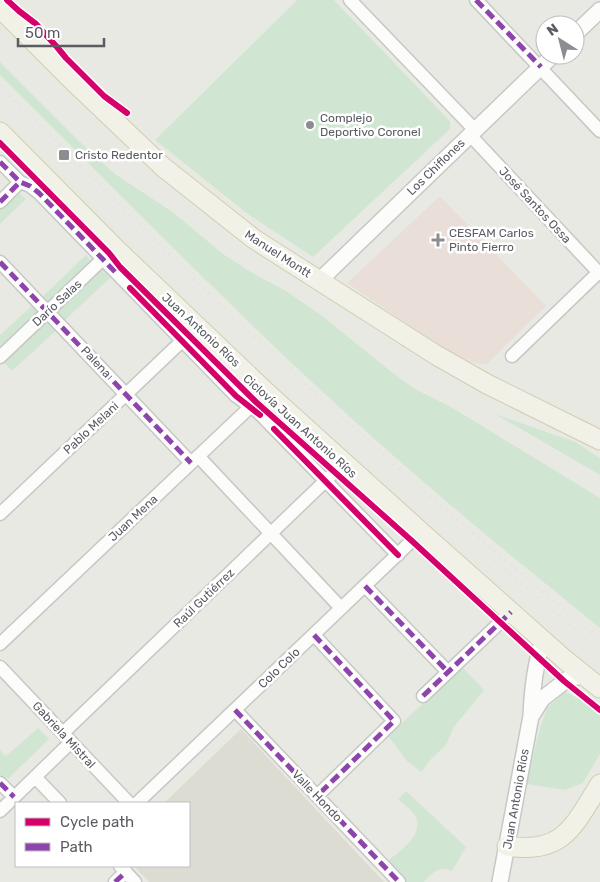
<svg xmlns="http://www.w3.org/2000/svg" width="600" height="882" font-family="Rubik,sans-serif">
<rect width="100%" height="100%" fill="#e9e9e4"/>
<path fill="#dddcd3" d="M 241,729 L 384,882 L 149,882 L 134,866 L 189,866 L 189,803 L 164,803 Z"/>
<path fill="#e9ded8" d="M 440,196 L 546,306 L 486,365 L 472,362 L 441,347 L 347,283 Z"/>
<path fill="#d1e6d2" d="M 297,0 L 334,0 L 450,121 L 450,129 L 313,257 L 249,215 L 155,140 Z
M 0,62 L 83,145 L 115,174 L 174,213 L 223,254 L 251,272 L 286,291 L 321,315 L 389,370 L 415,389 L 451,407 L 600,498 L 600,628 C 502,549 405,469 313,383 C 206,283 104,178 0,75 Z
M 18,192 L 26,199 L 0,224 L 0,210 Z
M 86,255 L 92,262 L 46,307 L 39,300 Z
M 103,268 L 111,277 L 63,322 L 54,313 Z
M 36,302 L 44,311 L 0,352 L 0,335 Z
M 51,316 L 60,327 L 12,371 L 3,361 Z
M 495,414 L 575,442 L 600,458 L 600,475 Z
M 462,667 L 484,690 L 454,727 L 446,745 L 432,758 L 421,772 L 407,761 L 388,736 Z
M 565,692 L 580,699 L 600,716 L 600,754 L 583,783 L 565,790 L 526,784 L 540,728 L 547,708 Z
M 38,728 L 49,739 L 9,778 L 0,777 L 0,750 L 6,756 Z
M 406,791 L 466,847 L 452,871 C 437,866 434,872 424,882 L 403,882 L 385,863 C 397,853 426,835 415,816 C 412,810 403,804 398,799 Z"/>
<g fill="none" stroke-linecap="round" stroke-linejoin="round">
<defs>
<path id="minor" d="M 350,0 L 475,130
M 476,0 L 600,131
M 470,135 L 600,274
M 0,162 L 20,182 L 30,186 L 39,193 L 236,396 L 258,412 L 398,555
M 0,202 L 20,182
M 0,262 L 191,463
M 512,356 L 600,271
M 0,357 L 107,255
M 198,456 L 341,608
M 0,514 L 182,341
M 365,586 L 448,672
M 314,635 L 394,721 L 317,796
M 0,644 L 266,392
M 0,667 L 129,803
M 423,696 L 511,612
M 235,710 L 399,882
M 63,733 L 344,463
M 35,777 L 60,803
M 0,783 L 14,797
M 137,803 L 421,532
M 0,811 L 71,742
M 120,866 L 135,882
M 115,882 L 126,872"/>
<path id="tertiary" d="M 575,34 L 600,10
M 320,280 L 553,55
M 532,715 L 542,699 L 569,678 L 585,676
M 500,882 L 531,716 C 532,690 535,665 543,640"/>
<path id="primary" d="M 0,8 L 76,84 L 163,167 L 254,239 L 436,355 L 487,384 L 600,440
M 0,132 L 115,248 L 266,392 L 421,532 L 564,659 L 600,688
M 507,846 C 564,855 574,825 600,784"/>
</defs>
<use href="#minor" stroke="#c7c7c6" stroke-width="15"/>
<use href="#tertiary" stroke="#c7c7c6" stroke-width="18"/>
<use href="#primary" stroke="#d1cdb2" stroke-width="21"/>
<use href="#minor" stroke="#fcfcfb" stroke-width="12"/>
<use href="#tertiary" stroke="#fcfcfb" stroke-width="15"/>
<use href="#primary" stroke="#f1f1e7" stroke-width="19"/>
<path stroke="#e1e2e1" stroke-width="3" stroke-dasharray="1 6" stroke-linecap="butt" d="M 0,86 L 234,319 L 426,493 L 600,639
M 484,552 L 600,649"/>
<path stroke="#8e44ad" stroke-width="5" stroke-dasharray="10 5" stroke-linecap="butt" d="M 476,0 L 541,67
M 0,162 L 20,182 L 30,186 L 39,193 L 118,275
M 0,202 L 20,182
M 0,262 L 191,463
M 365,586 L 448,672
M 314,635 L 394,721 L 317,796
M 423,696 L 511,612
M 235,710 L 399,882
M 0,783 L 14,797
M 115,882 L 126,872"/>
<defs>
<path id="cycleway" d="M 7,0 L 19,11 L 36,24 L 57,47 L 66,58 L 104,96 L 127,113
M 0,143 L 109,253 L 120,267 L 256,402 L 412,541 L 564,681 L 600,710
M 130,288 L 236,396 L 260,415
M 274,429 L 398,555"/>
</defs>
<use href="#cycleway" stroke="#fff" stroke-width="9"/>
<use href="#cycleway" stroke="#d6006c" stroke-width="6"/>
</g>
<g fill="#8c8d90" stroke="#fff" stroke-width="2">
<circle cx="310" cy="125" r="5"/>
<rect x="58" y="149" width="12" height="12" rx="2.5"/>
<path d="M435.5 232.5h5v5h5v5h-5v5h-5v-5h-5v-5h5z"/>
</g>
<g text-anchor="middle" stroke-width="5" stroke-linejoin="round" paint-order="stroke">
<g font-size="12" fill="#5a5c62" stroke="#fff" text-anchor="start">
<text x="320" y="122">Complejo<tspan x="320" dy="14">Deportivo Coronel</tspan></text>
<text x="75" y="159">Cristo Redentor</text>
<text x="449" y="237">CESFAM Carlos<tspan x="449" dy="14">Pinto Fierro</tspan></text>
</g>
<g font-size="12" fill="#5a5c62" stroke="#fff">
<text transform="translate(436 167) rotate(-44)" y="4">Los Chiflones</text>
<text transform="translate(535 205) rotate(47)" y="4">José Santos Ossa</text>
<text transform="translate(278 254) rotate(33)" y="4">Manuel Montt</text>
<text transform="translate(57 303) rotate(-43)" y="4">Darío Salas</text>
<text transform="translate(201 330) rotate(43)" y="4">Juan Antonio Ríos</text>
<text transform="translate(96 362) rotate(47)" y="4">Palena</text>
<text transform="translate(300 426) rotate(42)" y="4">Ciclovía Juan Antonio Ríos</text>
<text transform="translate(91 428) rotate(-43)" y="4">Pablo Melani</text>
<text transform="translate(133 518) rotate(-43)" y="4">Juan Mena</text>
<text transform="translate(204 598) rotate(-44)" y="4">Raúl Gutiérrez</text>
<text transform="translate(279 668) rotate(-44)" y="4">Colo Colo</text>
<text transform="translate(64 735) rotate(47)" y="4">Gabriela Mistral</text>
<text transform="translate(317 796) rotate(46)" y="4">Valle Hondo</text>
<text transform="translate(516 799) rotate(-80)" y="4">Juan Antonio Ríos</text>
</g>
</g>
<rect x="15" y="802" width="175" height="65" fill="#ffffff" stroke="#bdbec0"/>
<rect x="25" y="818" width="25" height="8" fill="#d6006c" stroke="#bdbec0"/>
<text x="60" y="827" font-size="15" fill="#5a5c62">Cycle path</text>
<rect x="25" y="843" width="25" height="8" fill="#8e44ad" stroke="#bdbec0"/>
<text x="60" y="852" font-size="15" fill="#5a5c62">Path</text>
<g transform="translate(560 40) rotate(324)"><circle r="24" fill="#ffffff" stroke="#bdbec0"/>
<path d="M0-4L9 19L0 12L-9 19Z" fill="#8c8d90"/>
<text y="-8" font-size="14" font-weight="bold" text-anchor="middle" fill="#5a5c62">N</text>
</g>
<path d="M18 38v8h86v-8" fill="none" stroke="#5a5c62" stroke-width="2.5"/>
<text x="25" y="38" font-size="15" fill="#5a5c62" stroke="#ffffff" stroke-width="4" paint-order="stroke">50 m</text>
</svg>
